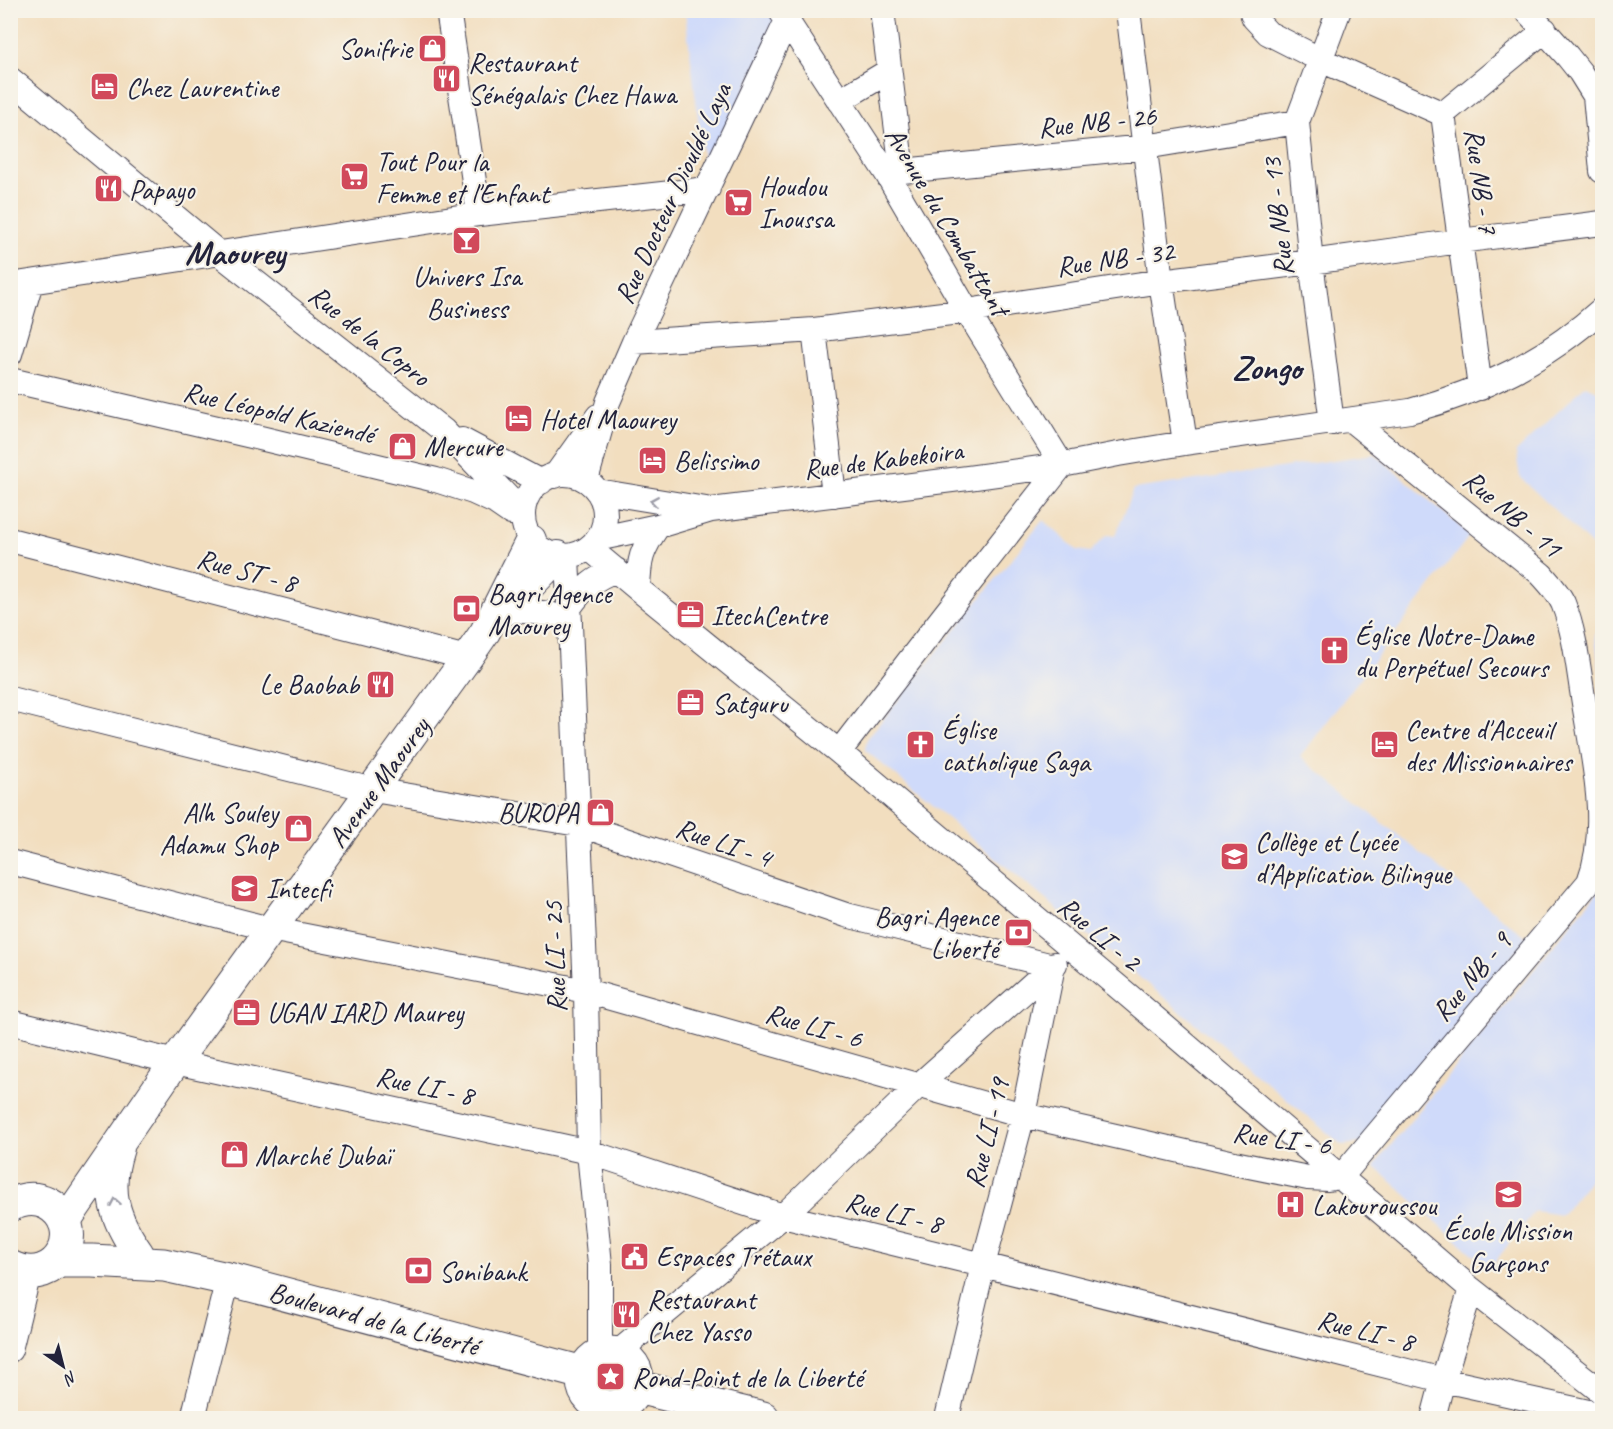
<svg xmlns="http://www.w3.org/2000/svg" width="1613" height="1429" font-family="Caveat,sans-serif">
<rect width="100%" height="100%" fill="#f7f3e8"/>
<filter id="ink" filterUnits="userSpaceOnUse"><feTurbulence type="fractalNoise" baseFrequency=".0167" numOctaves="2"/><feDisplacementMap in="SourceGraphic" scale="12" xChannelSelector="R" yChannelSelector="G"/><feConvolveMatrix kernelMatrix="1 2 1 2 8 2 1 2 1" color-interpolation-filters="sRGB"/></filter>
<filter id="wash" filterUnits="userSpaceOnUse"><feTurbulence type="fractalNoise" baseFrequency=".008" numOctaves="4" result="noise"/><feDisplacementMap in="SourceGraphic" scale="24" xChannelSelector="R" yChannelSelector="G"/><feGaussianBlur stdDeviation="1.35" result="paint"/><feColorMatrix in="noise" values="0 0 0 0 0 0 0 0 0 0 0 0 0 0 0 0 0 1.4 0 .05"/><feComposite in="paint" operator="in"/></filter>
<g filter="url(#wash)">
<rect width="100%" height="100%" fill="#f2debf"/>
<path fill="#cfdafa" d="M 685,11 L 770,11 L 777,22 L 713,161 L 703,160 Z
M 1586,385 L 1602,394 L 1602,555 L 1520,477 L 1516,452 Z
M 1375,454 L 1470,535 L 1300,757 L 1527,938 L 1362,1143 L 1342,1145 L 865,750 L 867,739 L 1043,520 L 1077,550 L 1090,552 L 1107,535 L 1115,536 L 1134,489 Z
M 1602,623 L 1602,689 L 1595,636 Z
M 1602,886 L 1602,1166 L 1561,1215 L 1535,1211 L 1489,1269 L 1374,1166 Z"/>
</g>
<g filter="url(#ink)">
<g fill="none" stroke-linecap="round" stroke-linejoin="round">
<defs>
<path id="minor" d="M 448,10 L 479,214
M 780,10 L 887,174 L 967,311 L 1062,465
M 882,10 L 902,171 L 887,174
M 1128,10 L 1161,281 L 1185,443
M 1251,10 L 1254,18 L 1268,33 L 1321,60 L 1443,114
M 1526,10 L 1568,57 L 1580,72 L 1595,96 L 1602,171
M 10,79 L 220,254 L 444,431 L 523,513
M 839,101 L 889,71
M 902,171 L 1145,147 L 1297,122
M 10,285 L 479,214 L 708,189
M 814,330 L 834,495
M 634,342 L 814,330 L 967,311 L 1161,281 L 1311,262 L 1460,241 L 1602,223
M 10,354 L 31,282
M 10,380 L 256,437 L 436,480 L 473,492 L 495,502 L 511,513
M 1480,388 L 1443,114 L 1545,30
M 1332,423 L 1311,262 L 1297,122 L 1339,10
M 462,440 L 541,482
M523 515a41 41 0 1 1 82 0a41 41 0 1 1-82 0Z
M 555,476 L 598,416
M 586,480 L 608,402 L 634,342 L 792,10
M 597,491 L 706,509
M 597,539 L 658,526 L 711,510 L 968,478 L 1062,465 L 1118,454 L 1185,443 L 1410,411 C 1483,391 1546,360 1602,309
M 10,540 L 467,658
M 589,548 L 638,589 L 839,752 L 1129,996 L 1471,1289 L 1602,1392
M 567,556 L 586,991 L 589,1152 L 600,1265 L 600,1354
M 638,589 C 639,559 641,551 658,526
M 569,608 C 584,587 593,579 616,570
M 507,609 L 550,614 L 570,621
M 10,699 L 373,790 L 578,824 L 846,915 L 1053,966 L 1023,1115 L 983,1265 L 947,1418
M 839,752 L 939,622 L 1062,465
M 10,862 L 270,929 L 586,991 L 1023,1115 L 1234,1163 L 1308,1178 L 1328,1179 L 1341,1177 L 1589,882 C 1611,825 1592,755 1583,697 C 1578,666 1575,633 1563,603 C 1558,592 1549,583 1541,574 L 1351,420
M 10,1022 L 175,1062 L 589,1152 L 783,1216 L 983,1265 L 1443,1380 L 1602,1415
M 10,1350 L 29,1273
M 617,1353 L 783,1216 L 918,1086 L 1055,964
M 603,1407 L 604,1418
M 193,1418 L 228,1279
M 1433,1418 L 1443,1380 L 1471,1289"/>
<path id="major" d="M 506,610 L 558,556
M 119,1148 C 105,1191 114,1219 139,1254
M 65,1222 L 175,1062 L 467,658 L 485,632 L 531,540"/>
<path id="highway" d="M 10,1205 C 22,1199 35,1197 47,1203 C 90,1226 59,1291 10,1267
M 57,1261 L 92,1261 L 164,1265 L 228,1279 L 583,1373
M583 1380a27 27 0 1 1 54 0a27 27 0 1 1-54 0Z
M 637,1387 L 763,1418"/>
</defs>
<use href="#minor" stroke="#413e4f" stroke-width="26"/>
<use href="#major" stroke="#413e4f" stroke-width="32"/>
<use href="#highway" stroke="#413e4f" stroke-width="35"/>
<use href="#minor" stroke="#fff" stroke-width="24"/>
<use href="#major" stroke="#fff" stroke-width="30"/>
<use href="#highway" stroke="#fff" stroke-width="33"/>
</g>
<defs><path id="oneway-chevron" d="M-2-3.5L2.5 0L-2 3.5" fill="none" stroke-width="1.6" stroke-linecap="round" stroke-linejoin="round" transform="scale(1.5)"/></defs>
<g stroke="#9c9ca7">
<use href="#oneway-chevron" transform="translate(654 501) rotate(-171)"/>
<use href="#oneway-chevron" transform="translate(115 1202) rotate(-100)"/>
</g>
</g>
<defs>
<symbol id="shop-square" viewBox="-11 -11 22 22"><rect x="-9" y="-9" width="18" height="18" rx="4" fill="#d1495b" stroke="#f7f3e8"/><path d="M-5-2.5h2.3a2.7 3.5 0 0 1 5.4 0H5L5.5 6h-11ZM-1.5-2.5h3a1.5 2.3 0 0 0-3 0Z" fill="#fff"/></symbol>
<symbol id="restaurant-square" viewBox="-11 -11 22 22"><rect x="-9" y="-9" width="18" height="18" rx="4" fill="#d1495b" stroke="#f7f3e8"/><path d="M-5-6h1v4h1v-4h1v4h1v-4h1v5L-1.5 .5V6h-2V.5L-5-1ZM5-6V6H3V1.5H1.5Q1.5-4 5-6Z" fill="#fff"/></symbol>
<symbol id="hotel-square" viewBox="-11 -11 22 22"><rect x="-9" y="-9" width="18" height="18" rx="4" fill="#d1495b" stroke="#f7f3e8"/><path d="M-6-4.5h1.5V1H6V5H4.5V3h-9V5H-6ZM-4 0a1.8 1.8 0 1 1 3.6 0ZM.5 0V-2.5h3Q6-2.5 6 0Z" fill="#fff"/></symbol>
<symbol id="supermarket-square" viewBox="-11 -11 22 22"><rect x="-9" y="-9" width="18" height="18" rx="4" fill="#d1495b" stroke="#f7f3e8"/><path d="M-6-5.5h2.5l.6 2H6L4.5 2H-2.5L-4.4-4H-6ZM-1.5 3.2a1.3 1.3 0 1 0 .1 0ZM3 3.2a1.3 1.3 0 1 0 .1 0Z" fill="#fff"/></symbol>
<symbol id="bar-square" viewBox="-11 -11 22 22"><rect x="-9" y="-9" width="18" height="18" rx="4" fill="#d1495b" stroke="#f7f3e8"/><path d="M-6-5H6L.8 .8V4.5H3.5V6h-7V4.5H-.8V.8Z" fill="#fff"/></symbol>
<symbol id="bank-square" viewBox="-11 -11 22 22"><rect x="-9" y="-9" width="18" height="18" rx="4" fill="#d1495b" stroke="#f7f3e8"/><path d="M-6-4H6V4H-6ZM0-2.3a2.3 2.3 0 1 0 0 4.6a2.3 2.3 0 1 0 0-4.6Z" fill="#fff"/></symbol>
<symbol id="office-square" viewBox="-11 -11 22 22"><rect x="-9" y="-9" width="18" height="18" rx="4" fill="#d1495b" stroke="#f7f3e8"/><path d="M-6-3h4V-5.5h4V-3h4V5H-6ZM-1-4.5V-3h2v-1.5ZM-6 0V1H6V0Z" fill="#fff"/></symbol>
<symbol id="church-square" viewBox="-11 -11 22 22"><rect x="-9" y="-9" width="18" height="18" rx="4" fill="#d1495b" stroke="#f7f3e8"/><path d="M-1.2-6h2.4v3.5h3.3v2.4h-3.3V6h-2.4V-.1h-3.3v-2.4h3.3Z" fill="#fff"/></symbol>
<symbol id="school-square" viewBox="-11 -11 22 22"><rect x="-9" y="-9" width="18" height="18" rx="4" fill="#d1495b" stroke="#f7f3e8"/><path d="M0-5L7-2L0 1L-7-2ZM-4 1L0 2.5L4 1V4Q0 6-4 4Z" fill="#fff"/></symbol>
<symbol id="university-square" viewBox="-11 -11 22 22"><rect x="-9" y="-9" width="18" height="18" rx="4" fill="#d1495b" stroke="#f7f3e8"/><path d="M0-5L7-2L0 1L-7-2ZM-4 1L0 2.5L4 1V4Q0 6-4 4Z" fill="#fff"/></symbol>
<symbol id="hospital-square" viewBox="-11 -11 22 22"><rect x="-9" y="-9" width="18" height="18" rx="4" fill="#d1495b" stroke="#f7f3e8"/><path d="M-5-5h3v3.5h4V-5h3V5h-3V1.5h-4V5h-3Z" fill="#fff"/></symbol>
<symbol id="civic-square" viewBox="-11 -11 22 22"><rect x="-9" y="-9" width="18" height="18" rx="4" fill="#d1495b" stroke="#f7f3e8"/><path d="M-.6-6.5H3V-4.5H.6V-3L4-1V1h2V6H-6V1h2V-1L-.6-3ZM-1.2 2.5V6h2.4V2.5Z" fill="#fff"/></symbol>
<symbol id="sight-square" viewBox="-11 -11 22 22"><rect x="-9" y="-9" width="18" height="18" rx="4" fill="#d1495b" stroke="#f7f3e8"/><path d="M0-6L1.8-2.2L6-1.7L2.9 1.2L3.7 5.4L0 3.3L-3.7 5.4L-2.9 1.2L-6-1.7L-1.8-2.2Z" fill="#fff"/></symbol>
</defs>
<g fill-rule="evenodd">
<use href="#shop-square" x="416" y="32" width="33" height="33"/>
<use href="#restaurant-square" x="430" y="62" width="33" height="33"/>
<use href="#hotel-square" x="88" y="70" width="33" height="33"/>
<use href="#supermarket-square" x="338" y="160" width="33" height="33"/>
<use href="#restaurant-square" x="92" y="172" width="33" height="33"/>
<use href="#supermarket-square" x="722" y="186" width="33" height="33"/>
<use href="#bar-square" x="450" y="224" width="33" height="33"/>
<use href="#hotel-square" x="502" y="402" width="33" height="33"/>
<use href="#shop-square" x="386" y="430" width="33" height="33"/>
<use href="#hotel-square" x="636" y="444" width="33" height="33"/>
<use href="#bank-square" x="450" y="592" width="33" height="33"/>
<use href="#office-square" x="674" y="598" width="33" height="33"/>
<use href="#church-square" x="1318" y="634" width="33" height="33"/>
<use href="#restaurant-square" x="364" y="668" width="33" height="33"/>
<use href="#office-square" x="674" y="686" width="33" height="33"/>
<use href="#church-square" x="904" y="728" width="33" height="33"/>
<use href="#hotel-square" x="1368" y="728" width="33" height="33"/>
<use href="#shop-square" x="584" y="796" width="33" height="33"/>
<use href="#shop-square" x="282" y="812" width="33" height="33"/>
<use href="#school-square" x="1218" y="840" width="33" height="33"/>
<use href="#university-square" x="228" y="872" width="33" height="33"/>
<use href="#bank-square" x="1002" y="916" width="33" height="33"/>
<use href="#office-square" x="230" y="996" width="33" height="33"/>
<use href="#shop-square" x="218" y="1138" width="33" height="33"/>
<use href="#school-square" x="1492" y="1178" width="33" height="33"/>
<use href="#hospital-square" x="1274" y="1188" width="33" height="33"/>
<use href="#civic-square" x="618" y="1240" width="33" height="33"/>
<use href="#bank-square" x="402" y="1254" width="33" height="33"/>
<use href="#restaurant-square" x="610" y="1298" width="33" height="33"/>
<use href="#sight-square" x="594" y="1360" width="33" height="33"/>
</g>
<g text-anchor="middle" stroke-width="4.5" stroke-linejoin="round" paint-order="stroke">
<g font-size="28" fill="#22223b" stroke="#f7f3e8" text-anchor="start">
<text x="412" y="58" text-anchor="end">Sonifrie</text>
<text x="468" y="72">Restaurant<tspan x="468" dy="32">Sénégalais Chez Hawa</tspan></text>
<text x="126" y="97">Chez Laurentine</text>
<text x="376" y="171">Tout Pour la<tspan x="376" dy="32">Femme et l'Enfant</tspan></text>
<text x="759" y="196">Houdou<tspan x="759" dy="32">Inoussa</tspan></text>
<text x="129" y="199">Papayo</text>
<text x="467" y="286" text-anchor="middle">Univers Isa<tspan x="467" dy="32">Business</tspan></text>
<text x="540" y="429">Hotel Maourey</text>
<text x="424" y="456">Mercure</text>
<text x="674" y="470">Belissimo</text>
<text x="488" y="603">Bagri Agence<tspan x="488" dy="32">Maourey</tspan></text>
<text x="711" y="625">ItechCentre</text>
<text x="1355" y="645">Église Notre-Dame<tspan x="1355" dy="32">du Perpétuel Secours</tspan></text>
<text x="359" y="694" text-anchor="end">Le Baobab</text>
<text x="712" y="713">Satguru</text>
<text x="942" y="739">Église<tspan x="942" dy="32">catholique Saga</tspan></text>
<text x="1405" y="739">Centre d'Acceuil<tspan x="1405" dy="32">des Missionnaires</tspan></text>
<text x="278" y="822" text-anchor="end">Alh Souley<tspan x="278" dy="32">Adamu Shop</tspan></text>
<text x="579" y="822" text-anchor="end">BUROPA</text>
<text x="1255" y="851">Collège et Lycée<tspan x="1255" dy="32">d’Application Bilingue</tspan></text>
<text x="266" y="898">Intecfi</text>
<text x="998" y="926" text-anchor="end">Bagri Agence<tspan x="998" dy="32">Liberté</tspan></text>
<text x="267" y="1022">UGAN IARD Maurey</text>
<text x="255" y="1165">Marché Dubaï</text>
<text x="1312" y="1215">Lakouroussou</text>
<text x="1508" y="1240" text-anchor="middle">École Mission<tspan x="1508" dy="32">Garçons</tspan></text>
<text x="656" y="1266">Espaces Trétaux</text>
<text x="439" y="1281">Sonibank</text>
<text x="647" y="1309">Restaurant<tspan x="647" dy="32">Chez Yasso</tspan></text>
<text x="632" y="1387">Rond-Point de la Liberté</text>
</g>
<g font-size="28" fill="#22223b" stroke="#f7f3e8">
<text transform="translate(1097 121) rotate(-6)" y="10">Rue NB - 26</text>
<text transform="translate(1482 181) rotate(82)" y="10">Rue NB - 7</text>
<text transform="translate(672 193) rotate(-65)" y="10">Rue Docteur Diouldé Laya</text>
<text transform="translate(1277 217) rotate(-96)" y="10">Rue NB - 13</text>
<text transform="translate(948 221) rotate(59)" y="10">Avenue du Combattant</text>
<text transform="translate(1115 258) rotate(-8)" y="10">Rue NB - 32</text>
<text transform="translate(370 335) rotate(38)" y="10">Rue de la Copro</text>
<text transform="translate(279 412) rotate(13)" y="10">Rue Léopold Kaziendé</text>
<text transform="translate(883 459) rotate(-7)" y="10">Rue de Kabekoira</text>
<text transform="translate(1513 513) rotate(40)" y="10">Rue NB - 11</text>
<text transform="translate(247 570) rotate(15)" y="10">Rue ST - 8</text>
<text transform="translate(378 782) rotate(-54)" y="10">Avenue Maourey</text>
<text transform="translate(724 842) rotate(19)" y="10">Rue LI - 4</text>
<text transform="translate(1100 933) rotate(40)" y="10">Rue LI - 2</text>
<text transform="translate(554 957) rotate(-92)" y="10">Rue LI - 25</text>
<text transform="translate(1471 976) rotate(-50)" y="10">Rue NB - 9</text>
<text transform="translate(814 1025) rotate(16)" y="10">Rue LI - 6</text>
<text transform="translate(425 1085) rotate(12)" y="10">Rue LI - 8</text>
<text transform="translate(986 1133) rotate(-76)" y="10">Rue LI - 19</text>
<text transform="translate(1282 1138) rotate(8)" y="10">Rue LI - 6</text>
<text transform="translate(894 1212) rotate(14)" y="10">Rue LI - 8</text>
<text transform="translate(374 1318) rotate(15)" y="10">Boulevard de la Liberté</text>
<text transform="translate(1366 1330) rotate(14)" y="10">Rue LI - 8</text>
</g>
<g font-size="34" font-weight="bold" fill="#22223b" stroke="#f7f3e8">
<text x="235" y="264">Maourey</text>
<text x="1267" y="379">Zongo</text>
</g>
</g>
<rect width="1613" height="1429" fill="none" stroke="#f7f3e8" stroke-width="36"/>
<g transform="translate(63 1366) rotate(145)" stroke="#f7f3e8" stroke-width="4.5" paint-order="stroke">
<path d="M0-4.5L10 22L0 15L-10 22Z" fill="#22223b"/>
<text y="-9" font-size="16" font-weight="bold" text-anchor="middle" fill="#22223b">N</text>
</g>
</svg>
